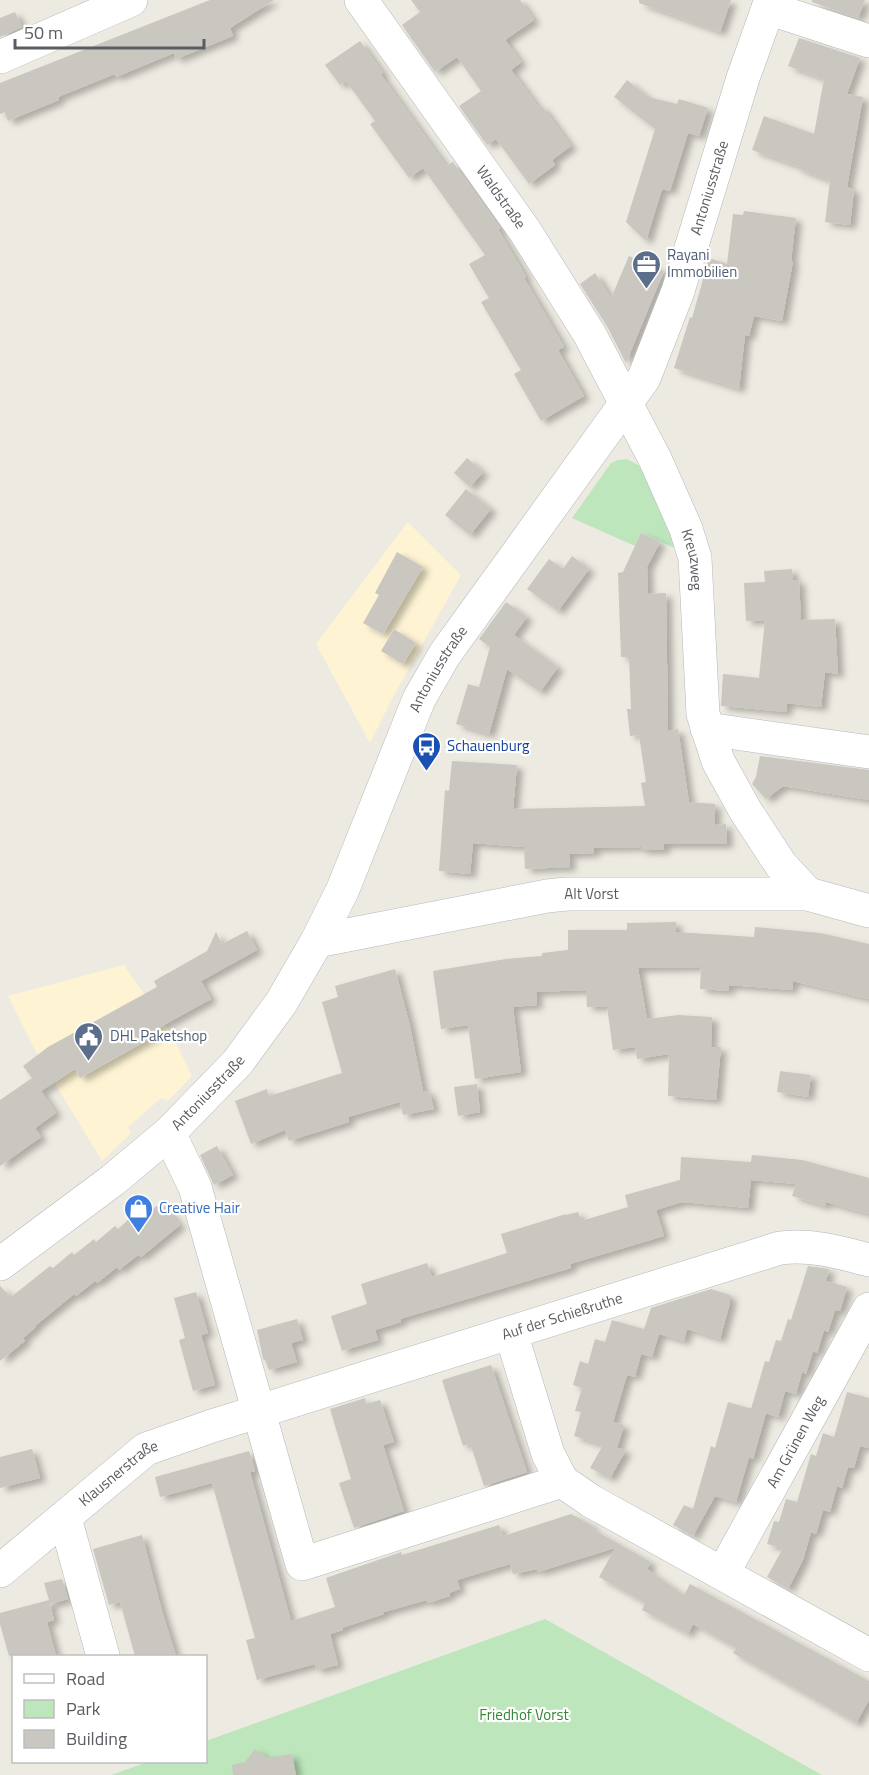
<svg xmlns="http://www.w3.org/2000/svg" width="869" height="1775" font-family="'Titillium Web',sans-serif">
<defs>
<filter id="shadow"><feDropShadow dx="6" dy="4" stdDeviation="3" flood-color="#0004"/></filter>
</defs>
<rect width="100%" height="100%" fill="#edeae1"/>
<path fill="#fef4d4" d="M 408,522 L 461,575 L 394,695 L 370,743 L 316,644 Z
M 124,965 L 171,1033 L 192,1076 L 168,1101 L 161,1098 L 128,1127 L 131,1133 L 102,1161 L 38,1055 L 8,996 Z"/>
<path fill="#bde6bc" d="M 627,459 L 638,465 L 647,476 L 677,549 L 641,533 L 635,546 L 572,518 L 611,463 L 618,460 Z
M 545,1619 L 822,1775 L 111,1775 L 148,1762 L 206,1762 L 206,1741 Z"/>
<path fill="#cac6c0" filter="url(#shadow)" d="M 210,0 L 274,0 L 230,28 L 233,36 L 176,59 L 174,53 L 116,77 L 115,74 L 58,97 L 59,100 L 8,121 L 5,112 L 0,114 L 0,83 Z
M 411,0 L 520,0 L 534,20 L 505,40 L 521,62 L 511,70 L 539,108 L 542,106 L 571,146 L 552,160 L 555,165 L 529,184 L 496,139 L 487,145 L 459,106 L 481,91 L 457,57 L 435,72 L 402,25 L 420,12 Z
M 639,0 L 731,0 L 720,32 L 639,3 Z
M 812,0 L 865,0 L 858,18 L 812,2 Z
M 15,12 L 22,27 L 0,37 L 0,18 Z
M 799,38 L 860,58 L 847,94 L 863,97 L 847,187 L 854,190 L 850,225 L 825,222 L 830,181 L 797,168 L 798,166 L 752,150 L 764,116 L 814,134 L 824,79 L 788,66 Z
M 360,41 L 383,73 L 381,75 L 446,166 L 453,162 L 500,228 L 498,229 L 526,277 L 524,278 L 564,347 L 558,350 L 584,396 L 541,421 L 514,374 L 521,370 L 481,302 L 489,298 L 469,264 L 485,255 L 423,168 L 409,178 L 370,124 L 375,121 L 346,81 L 340,85 L 325,65 Z
M 627,80 L 648,97 L 677,104 L 679,99 L 708,108 L 699,136 L 688,133 L 670,191 L 662,189 L 646,241 L 626,222 L 655,129 L 614,97 Z
M 744,211 L 796,218 L 791,261 L 793,261 L 782,321 L 754,316 L 749,336 L 745,335 L 739,389 L 674,368 L 690,317 L 692,318 L 709,258 L 727,264 L 733,214 L 743,215 Z
M 629,256 L 664,271 L 626,363 L 607,326 L 580,284 L 595,273 L 611,298 Z
M 467,458 L 483,472 L 470,487 L 454,473 Z
M 466,489 L 491,509 L 470,535 L 445,515 Z
M 641,533 L 660,542 L 647,567 L 648,594 L 666,593 L 668,731 L 678,729 L 689,802 L 715,804 L 715,825 L 726,824 L 727,844 L 664,844 L 664,850 L 641,850 L 641,847 L 594,848 L 594,853 L 569,854 L 570,867 L 525,869 L 524,847 L 473,843 L 470,874 L 439,871 L 445,790 L 449,791 L 452,761 L 517,765 L 513,809 L 645,806 L 641,783 L 646,782 L 639,735 L 630,736 L 627,709 L 631,709 L 629,657 L 621,657 L 618,573 L 623,572 Z
M 397,552 L 423,567 L 383,634 L 363,623 L 379,595 L 375,593 Z
M 572,556 L 589,569 L 558,611 L 527,589 L 549,559 L 563,569 Z
M 792,569 L 793,580 L 799,580 L 801,620 L 835,619 L 838,674 L 825,672 L 821,707 L 787,703 L 786,712 L 721,706 L 723,674 L 759,678 L 765,620 L 746,621 L 744,583 L 765,582 L 764,571 Z
M 506,602 L 527,617 L 514,635 L 558,667 L 540,692 L 507,669 L 489,734 L 456,724 L 468,684 L 479,687 L 490,647 L 479,639 Z
M 394,629 L 416,643 L 403,664 L 381,651 Z
M 760,756 L 869,770 L 869,800 L 783,786 L 766,799 L 752,784 L 756,777 Z
M 676,922 L 676,932 L 754,937 L 755,927 L 820,933 L 869,944 L 869,999 L 793,981 L 792,990 L 729,985 L 729,991 L 700,989 L 701,967 L 638,968 L 647,1019 L 678,1015 L 712,1017 L 711,1047 L 721,1047 L 716,1100 L 668,1096 L 669,1054 L 637,1059 L 635,1047 L 613,1050 L 607,1006 L 587,1007 L 586,990 L 536,992 L 537,1005 L 513,1007 L 521,1072 L 475,1079 L 468,1025 L 441,1029 L 433,971 L 506,959 L 542,956 L 542,953 L 568,950 L 568,930 L 627,930 L 627,923 Z
M 247,931 L 257,950 L 201,981 L 211,999 L 155,1030 L 158,1034 L 80,1078 L 75,1069 L 41,1091 L 37,1085 L 56,1113 L 35,1128 L 41,1137 L 0,1166 L 0,1100 L 32,1078 L 23,1066 L 48,1047 L 157,987 L 154,981 L 207,951 L 216,932 L 222,944 Z
M 395,969 L 410,1026 L 423,1091 L 429,1091 L 434,1109 L 403,1115 L 400,1102 L 348,1117 L 349,1122 L 289,1141 L 285,1130 L 251,1144 L 235,1101 L 267,1089 L 269,1096 L 342,1073 L 322,1002 L 338,997 L 335,986 Z
M 780,1071 L 811,1075 L 808,1097 L 777,1092 Z
M 477,1084 L 480,1112 L 458,1116 L 454,1087 Z
M 217,1146 L 233,1175 L 214,1185 L 200,1155 Z
M 752,1155 L 802,1160 L 869,1178 L 869,1214 L 826,1202 L 825,1206 L 792,1196 L 796,1184 L 751,1180 L 748,1208 L 682,1202 L 656,1210 L 664,1236 L 570,1264 L 571,1268 L 400,1319 L 401,1322 L 375,1330 L 378,1340 L 342,1351 L 331,1316 L 367,1304 L 361,1284 L 427,1263 L 432,1277 L 507,1253 L 501,1234 L 566,1214 L 566,1215 L 578,1212 L 581,1221 L 628,1207 L 625,1195 L 680,1180 L 681,1157 L 751,1162 Z
M 162,1203 L 180,1225 L 141,1257 L 138,1255 L 119,1270 L 117,1267 L 97,1283 L 95,1281 L 76,1296 L 74,1294 L 35,1326 L 36,1327 L 23,1338 L 25,1341 L 0,1361 L 0,1286 L 11,1297 L 50,1266 L 53,1268 L 72,1252 L 74,1255 L 94,1239 L 96,1242 L 115,1226 L 118,1229 L 129,1219 L 131,1222 Z
M 808,1266 L 829,1269 L 826,1281 L 847,1287 L 840,1311 L 835,1310 L 828,1332 L 824,1330 L 817,1353 L 813,1351 L 806,1374 L 802,1372 L 796,1394 L 785,1391 L 778,1417 L 751,1409 L 765,1361 L 769,1362 L 776,1340 L 781,1341 L 788,1319 L 791,1320 Z
M 711,1289 L 730,1295 L 730,1303 L 720,1339 L 687,1329 L 684,1341 L 659,1334 L 652,1357 L 641,1354 L 635,1377 L 627,1375 L 613,1422 L 624,1425 L 617,1448 L 626,1450 L 610,1478 L 590,1468 L 603,1445 L 574,1436 L 581,1412 L 575,1411 L 582,1388 L 573,1385 L 580,1361 L 588,1364 L 595,1339 L 605,1342 L 612,1320 L 644,1329 L 651,1308 Z
M 196,1292 L 208,1333 L 201,1335 L 215,1385 L 193,1391 L 179,1340 L 185,1338 L 174,1298 Z
M 297,1319 L 303,1340 L 291,1343 L 297,1362 L 269,1370 L 265,1360 L 263,1359 L 257,1330 Z
M 491,1365 L 527,1472 L 484,1486 L 470,1443 L 463,1446 L 442,1380 Z
M 847,1392 L 869,1398 L 869,1448 L 860,1446 L 854,1468 L 848,1467 L 842,1488 L 837,1486 L 830,1512 L 823,1510 L 816,1534 L 811,1532 L 803,1560 L 788,1589 L 767,1577 L 783,1548 L 767,1544 L 774,1521 L 779,1522 L 786,1499 L 797,1502 L 811,1454 L 816,1456 L 823,1433 L 834,1437 Z
M 365,1398 L 366,1404 L 380,1400 L 394,1442 L 383,1445 L 404,1511 L 354,1528 L 339,1483 L 351,1479 L 330,1409 Z
M 728,1402 L 766,1413 L 753,1459 L 749,1457 L 736,1502 L 715,1496 L 693,1536 L 673,1525 L 684,1505 L 693,1509 L 711,1446 L 715,1448 Z
M 32,1449 L 40,1478 L 0,1488 L 0,1457 Z
M 249,1451 L 255,1471 L 250,1472 L 291,1621 L 335,1607 L 326,1578 L 401,1552 L 402,1555 L 499,1525 L 503,1536 L 571,1514 L 593,1526 L 592,1529 L 651,1562 L 647,1569 L 684,1595 L 690,1584 L 869,1681 L 869,1700 L 856,1723 L 733,1653 L 736,1648 L 693,1624 L 688,1634 L 642,1610 L 645,1603 L 599,1577 L 615,1548 L 538,1572 L 537,1569 L 513,1574 L 510,1564 L 457,1580 L 460,1589 L 449,1593 L 450,1596 L 428,1603 L 427,1600 L 384,1612 L 384,1614 L 342,1628 L 343,1630 L 330,1634 L 338,1665 L 317,1670 L 315,1664 L 257,1680 L 246,1640 L 255,1638 L 212,1483 L 160,1497 L 155,1477 Z
M 142,1535 L 162,1611 L 176,1656 L 135,1656 L 120,1602 L 109,1605 L 93,1549 Z
M 62,1579 L 68,1599 L 50,1604 L 54,1620 L 47,1622 L 56,1656 L 9,1656 L 0,1624 L 0,1613 L 49,1600 L 44,1583 Z
M 255,1749 L 267,1758 L 292,1754 L 296,1775 L 233,1775 L 232,1765 L 245,1762 Z"/>
<g fill="none" stroke-linecap="round" stroke-linejoin="round">
<defs>
<g id="minor">
<path id="s1" d="M 361,0 L 525,231 L 590,335 L 655,459 L 686,529 L 695,558 L 703,714 L 718,761 L 745,810 L 781,865 L 808,894"/>
<path d="M 768,8 L 869,41"/>
<path d="M 0,57 L 131,0"/>
<path d="M 707,729 L 869,752"/>
<path id="s2" d="M 317,941 L 547,896 L 567,894 L 808,894 L 869,911"/>
<path d="M 169,1133 L 195,1187 L 302,1564 L 562,1481"/>
<path id="s3" d="M 0,1264 L 113,1180 L 169,1133 L 238,1062 L 281,1003 L 317,941 L 343,889 L 419,699 L 445,654 L 644,378 L 678,291 L 743,78 L 771,0"/>
<path d="M 511,1333 L 548,1454 L 562,1481 L 591,1501 L 869,1655"/>
<path d="M 65,1518 L 103,1656"/>
<path id="s4" d="M 0,1571 L 146,1449 L 212,1426 L 780,1248 C 811,1244 839,1252 869,1260"/>
<path id="s5" d="M 723,1573 L 869,1309"/>
</g>
</defs>
<use href="#minor" stroke="#b4b7bc" stroke-width="34"/>
<use href="#minor" stroke="#fff" stroke-width="33"/>
</g>
<defs>
<symbol id="office-pin" viewBox="-11 -11 22 30"><path d="M0 17L-7.5 6A9.5 9.5 0 1 1 7.5 6Z" fill="#5c6f8a" stroke="#fff"/><path d="M-6-3h4V-5.5h4V-3h4V5H-6ZM-1-4.5V-3h2v-1.5ZM-6 0V1H6V0Z" fill="#fff"/></symbol>
<symbol id="bus-pin" viewBox="-11 -11 22 30"><path d="M0 17L-7.5 6A9.5 9.5 0 1 1 7.5 6Z" fill="#1a4fb4" stroke="#fff"/><path d="M-5-6H5V4H4V6H2V4H-2V6H-4V4H-5ZM-3.5-4V0h7V-4ZM-3.5 1.2v1.5H-2V1.2ZM2 1.2v1.5H3.5V1.2Z" fill="#fff"/></symbol>
<symbol id="civic-pin" viewBox="-11 -11 22 30"><path d="M0 17L-7.5 6A9.5 9.5 0 1 1 7.5 6Z" fill="#5c6f8a" stroke="#fff"/><path d="M-.6-6.5H3V-4.5H.6V-3L4-1V1h2V6H-6V1h2V-1L-.6-3ZM-1.2 2.5V6h2.4V2.5Z" fill="#fff"/></symbol>
<symbol id="shop-pin" viewBox="-11 -11 22 30"><path d="M0 17L-7.5 6A9.5 9.5 0 1 1 7.5 6Z" fill="#3f7fe0" stroke="#fff"/><path d="M-5-2.5h2.3a2.7 3.5 0 0 1 5.4 0H5L5.5 6h-11ZM-1.5-2.5h3a1.5 2.3 0 0 0-3 0Z" fill="#fff"/></symbol>
</defs>
<g fill-rule="evenodd">
<use href="#office-pin" x="630" y="248" width="33" height="45"/>
<use href="#bus-pin" x="410" y="730" width="33" height="45"/>
<use href="#civic-pin" x="72" y="1020" width="33" height="45"/>
<use href="#shop-pin" x="122" y="1192" width="33" height="45"/>
</g>
<g text-anchor="middle" stroke-width="4.5" stroke-linejoin="round" paint-order="stroke">
<g font-size="15" fill="#595d62" stroke="#fff">
<text dy="5" stroke="none"><textPath href="#s3" startOffset="1314">Antoniusstraße</textPath></text>
<text dy="5" stroke="none"><textPath href="#s1" startOffset="242">Waldstraße</textPath></text>
<text dy="5" stroke="none"><textPath href="#s1" startOffset="654">Kreuzweg</textPath></text>
<text dy="5" stroke="none"><textPath href="#s3" startOffset="756">Antoniusstraße</textPath></text>
<text dy="5" stroke="none"><textPath href="#s2" startOffset="279">Alt Vorst</textPath></text>
<text dy="5" stroke="none"><textPath href="#s3" startOffset="270">Antoniusstraße</textPath></text>
<text dy="5" stroke="none"><textPath href="#s4" startOffset="627">Auf der Schießruthe</textPath></text>
<text dy="5" stroke="none"><textPath href="#s5" startOffset="150">Am Grünen Weg</textPath></text>
<text dy="5" stroke="none"><textPath href="#s4" startOffset="154">Klausnerstraße</textPath></text>
</g>
<g font-size="15" fill="#4e5e75" stroke="#fff" text-anchor="start">
<text x="667" y="260">Rayani<tspan x="667" dy="17">Immobilien</tspan></text>
<text x="110" y="1041">DHL Paketshop</text>
</g>
<g font-size="15" fill="#164399" stroke="#fff" text-anchor="start">
<text x="447" y="751">Schauenburg</text>
</g>
<g font-size="15" fill="#366cbe" stroke="#fff" text-anchor="start">
<text x="159" y="1213">Creative Hair</text>
</g>
<g font-size="15" fill="#338735" stroke="#fff">
<text x="524" y="1720">Friedhof Vorst</text>
</g>
</g>
<rect x="12" y="1655" width="195" height="108" fill="#ffffff" stroke="#bdbec0" stroke-width="1.5"/>
<rect x="24" y="1674" width="30" height="9" fill="#ffffff" stroke="#bdbec0" stroke-width="1.5"/>
<text x="66" y="1685" font-size="18" fill="#595d62">Road</text>
<rect x="24" y="1700" width="30" height="18" fill="#bde6bc" stroke="#bdbec0" stroke-width="1.5"/>
<text x="66" y="1715" font-size="18" fill="#595d62">Park</text>
<rect x="24" y="1730" width="30" height="18" fill="#cac6c0" stroke="#bdbec0" stroke-width="1.5"/>
<text x="66" y="1745" font-size="18" fill="#595d62">Building</text>
<path d="M15 39v9h189v-9" fill="none" stroke="#595d62" stroke-width="3"/>
<text x="24" y="39" font-size="18" fill="#595d62" stroke="#ffffff" stroke-width="4.5" paint-order="stroke">50 m</text>
</svg>
